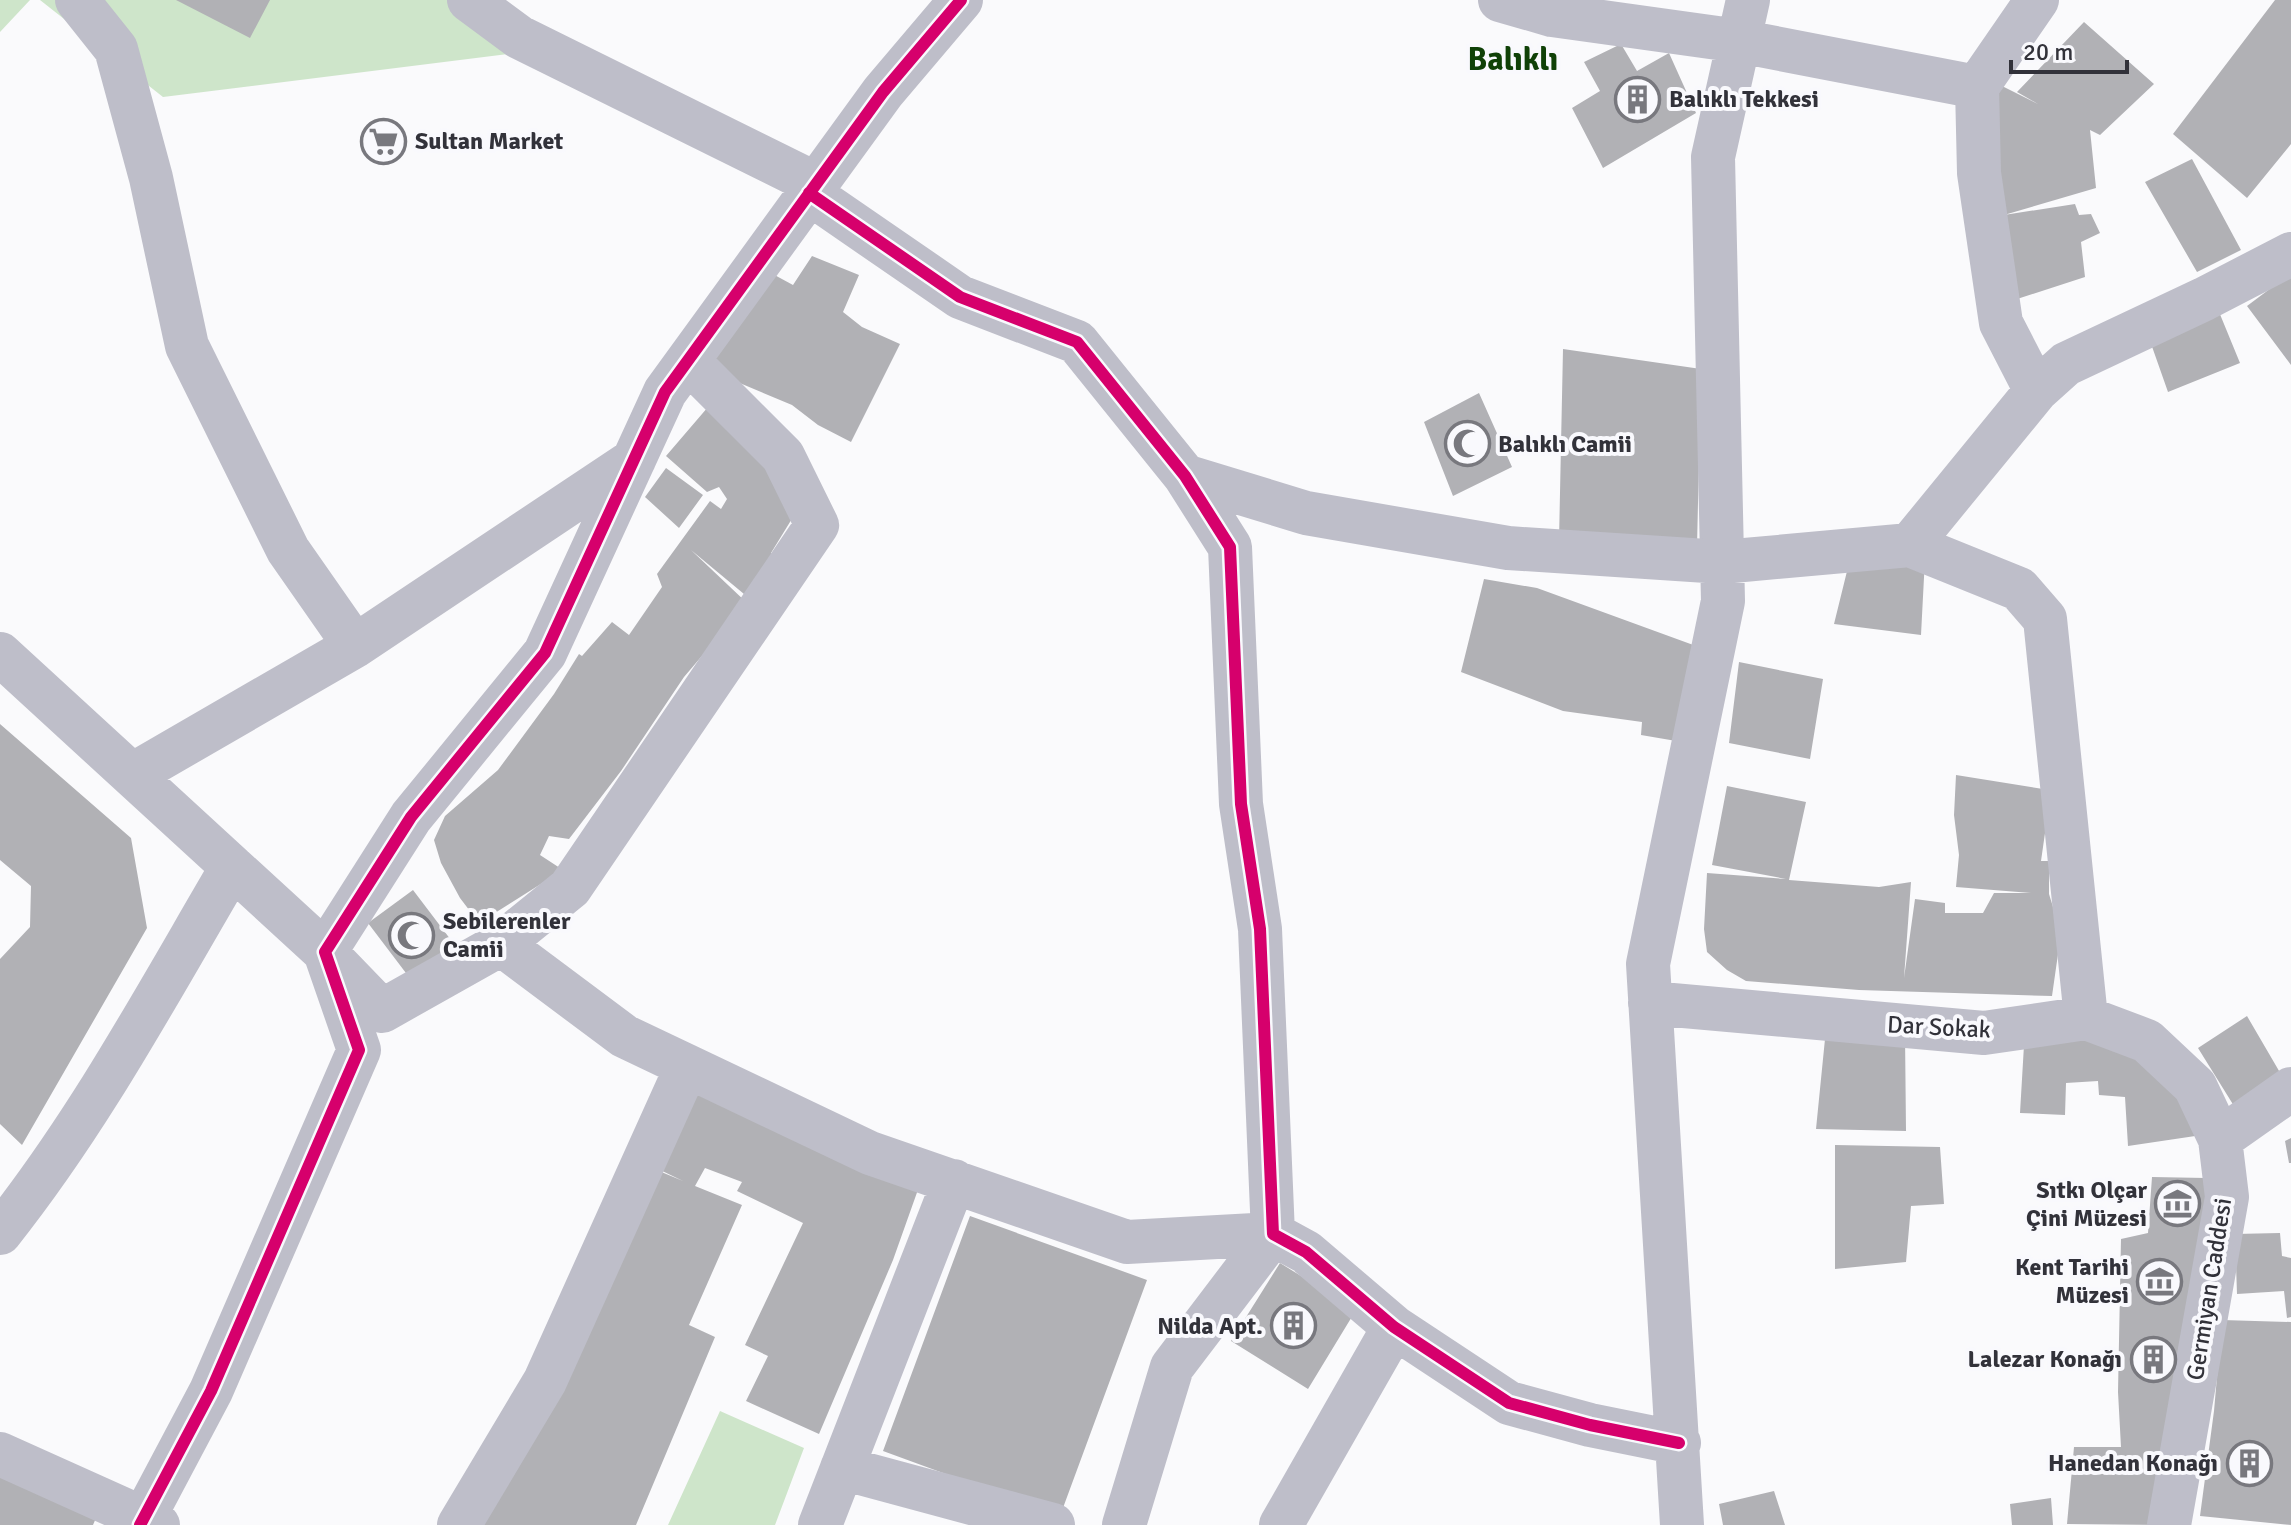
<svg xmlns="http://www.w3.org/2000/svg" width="2291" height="1525" font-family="Signika,sans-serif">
<rect width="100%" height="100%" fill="#fafafc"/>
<path fill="#cee5ca" d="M 0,0 L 30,0 L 0,32 Z
M 40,0 L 453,0 L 516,53 L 163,97 Z
M 720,1411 L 804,1448 L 775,1525 L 668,1525 Z"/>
<path fill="#b1b1b5" d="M 176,0 L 270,0 L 250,38 Z
M 2275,0 L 2291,0 L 2291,144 L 2247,198 L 2173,134 Z
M 2084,22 L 2154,84 L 2100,135 L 2090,130 L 2096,188 L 2004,215 L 2075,204 L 2079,215 L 2091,214 L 2100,233 L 2081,242 L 2085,277 L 2014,300 L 1991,151 L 1996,83 L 2038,104 L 2017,92 Z
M 1621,44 L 1637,71 L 1669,53 L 1696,113 L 1603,168 L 1572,108 L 1600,91 L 1584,62 Z
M 2192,159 L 2241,250 L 2197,272 L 2145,182 Z
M 812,256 L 859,275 L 843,312 L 862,327 L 900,344 L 851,442 L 818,425 L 792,405 L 704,368 L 769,272 L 793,285 Z
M 2291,273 L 2291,365 L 2247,306 Z
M 2217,307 L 2240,363 L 2168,392 L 2149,338 Z
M 1563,349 L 1701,369 L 1697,547 L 1559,541 Z
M 1479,393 L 1512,467 L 1453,496 L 1424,422 Z
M 708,407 L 801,504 L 771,553 L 776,558 L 744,594 L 691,550 L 747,603 L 684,677 L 621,771 L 569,839 L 549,836 L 540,855 L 563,870 L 479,923 L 460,898 L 441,863 L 434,840 L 445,816 L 498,770 L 554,694 L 579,654 L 582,656 L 612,622 L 629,635 L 662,587 L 657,574 L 710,501 L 721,509 L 727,499 L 719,487 L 707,492 L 666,456 Z
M 666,468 L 703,495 L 679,528 L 645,497 Z
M 1925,558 L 1921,635 L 1834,624 L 1850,559 Z
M 1484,579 L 1537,588 L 1707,650 L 1682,742 L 1641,735 L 1642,722 L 1563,711 L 1461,672 Z
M 1739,662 L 1823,679 L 1810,759 L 1729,743 Z
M 0,724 L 131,838 L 147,928 L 22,1145 L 0,1124 L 0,959 L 30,927 L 31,886 L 0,860 Z
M 1956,775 L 2043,789 L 2047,819 L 2041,861 L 2049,861 L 2049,894 L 2061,933 L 2052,996 L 1859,990 L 1746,981 L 1727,970 L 1707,952 L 1704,929 L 1707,873 L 1786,879 L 1712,865 L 1727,786 L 1806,802 L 1789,880 L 1879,887 L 1911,882 L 1904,978 L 1915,899 L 1945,903 L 1945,913 L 1983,913 L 1994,893 L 2031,893 L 1956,887 L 1959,855 L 1954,815 Z
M 413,890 L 457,948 L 412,981 L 368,923 Z
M 2247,1016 L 2282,1076 L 2234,1106 L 2198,1048 Z
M 1826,1029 L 1905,1034 L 1906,1131 L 1816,1129 Z
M 2042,1035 L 2089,1041 L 2166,1070 L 2202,1135 L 2128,1146 L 2125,1097 L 2099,1095 L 2098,1081 L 2066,1083 L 2065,1115 L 2020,1113 L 2024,1045 Z
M 695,1088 L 920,1184 L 893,1260 L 819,1434 L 746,1401 L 768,1356 L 745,1345 L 803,1223 L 737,1191 L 742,1182 L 705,1168 L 695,1186 L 742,1205 L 689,1325 L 715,1337 L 636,1525 L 481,1525 L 659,1171 L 683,1181 L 654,1167 Z
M 2291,1138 L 2291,1163 L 2289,1163 L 2285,1141 Z
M 1835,1145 L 1940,1147 L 1944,1204 L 1911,1206 L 1906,1262 L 1835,1269 Z
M 2152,1177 L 2206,1178 L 2206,1230 L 2162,1525 L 2067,1524 L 2074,1447 L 2121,1447 L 2118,1392 L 2121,1239 L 2148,1233 Z
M 970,1216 L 1147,1280 L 1060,1516 L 883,1451 Z
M 2280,1233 L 2282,1256 L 2291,1258 L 2291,1317 L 2287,1318 L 2284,1291 L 2237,1294 L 2235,1234 Z
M 1280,1263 L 1356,1310 L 1308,1389 L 1231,1341 Z
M 2222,1320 L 2291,1322 L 2291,1525 L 2200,1516 L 2214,1411 Z
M 0,1466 L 96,1518 L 93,1525 L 0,1525 Z
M 1774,1491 L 1785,1525 L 1723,1525 L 1719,1504 Z
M 2051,1498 L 2053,1525 L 2012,1525 L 2010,1504 Z"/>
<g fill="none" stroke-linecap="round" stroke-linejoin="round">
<path stroke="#bebec9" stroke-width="44" d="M 77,0 L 116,49 L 151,178 L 187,346 L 288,550 L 355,646
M 469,0 L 519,37 L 816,184
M 1500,0 L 1552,15 L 1739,41 L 1977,87
M 809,193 L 960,297 L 1077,342 L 1185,476 L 1230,547 L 1241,804 L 1260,929 L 1273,1234 L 1306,1252 L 1394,1327 L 1509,1403 L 1590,1425 L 1679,1443
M 2036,391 L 2001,323 L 1979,173 L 1977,87 L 2037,0
M 1185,476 L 1306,513 L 1508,548 L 1722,562 L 1910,545 L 2036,391 L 2066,364 L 2204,299 L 2291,254
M 1910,545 L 2019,589 L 2045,619 L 2086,1018
M 0,654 L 325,952 L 382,1011 L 501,944 L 624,1036 L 870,1153 L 1127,1242 L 1273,1234
M 132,775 L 355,646 L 634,460
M 501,944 L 570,888 L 817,525 L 783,456 L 688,361
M 1650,1003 L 1984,1033 L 2086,1018 L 2147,1041 L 2195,1086 L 2220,1139
M 0,1233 C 90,1120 159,991 232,867
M 0,1454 L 158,1525
M 842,1468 L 1053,1525
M 140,1525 L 211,1391 L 359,1050 L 325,952 L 411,817 L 545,653 L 665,392 L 883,92 L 961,0
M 459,1525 L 545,1381 L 687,1066
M 820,1525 L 954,1181
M 1124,1525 L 1172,1367 L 1273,1234
M 1281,1525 L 1394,1327
M 1682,1525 L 1648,964 L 1723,601 L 1713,157 L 1748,0
M 2169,1525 L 2227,1197 L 2220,1139 L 2291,1089"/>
<defs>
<path id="cycleway" d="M 809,193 L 960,297 L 1077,342 L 1185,476 L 1230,547 L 1241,804 L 1260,929 L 1273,1234 L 1306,1252 L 1394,1327 L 1509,1403 L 1590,1425 L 1679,1443
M 140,1525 L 211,1391 L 359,1050 L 325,952 L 411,817 L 545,653 L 665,392 L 883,92 L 961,0"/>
</defs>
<use href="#cycleway" stroke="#f9f9fd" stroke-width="17"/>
<use href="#cycleway" stroke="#d6006c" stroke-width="12"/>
</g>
<defs>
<symbol id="building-ring" viewBox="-11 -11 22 22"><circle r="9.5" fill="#f9f9fd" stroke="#78787e" stroke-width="1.5"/><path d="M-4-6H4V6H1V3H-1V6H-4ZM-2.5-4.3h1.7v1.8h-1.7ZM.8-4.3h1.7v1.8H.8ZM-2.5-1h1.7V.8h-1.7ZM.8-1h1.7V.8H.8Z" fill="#78787e"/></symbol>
<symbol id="supermarket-ring" viewBox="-11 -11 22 22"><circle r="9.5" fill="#f9f9fd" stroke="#78787e" stroke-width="1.5"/><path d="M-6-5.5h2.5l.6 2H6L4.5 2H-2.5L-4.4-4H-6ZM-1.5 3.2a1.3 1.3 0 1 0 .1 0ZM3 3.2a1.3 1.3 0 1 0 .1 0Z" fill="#78787e"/></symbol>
<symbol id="mosque-ring" viewBox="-11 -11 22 22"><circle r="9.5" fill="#f9f9fd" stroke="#78787e" stroke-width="1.5"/><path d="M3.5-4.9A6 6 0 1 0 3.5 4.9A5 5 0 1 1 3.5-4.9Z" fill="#78787e"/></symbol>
<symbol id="museum-ring" viewBox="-11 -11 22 22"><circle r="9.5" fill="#f9f9fd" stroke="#78787e" stroke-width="1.5"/><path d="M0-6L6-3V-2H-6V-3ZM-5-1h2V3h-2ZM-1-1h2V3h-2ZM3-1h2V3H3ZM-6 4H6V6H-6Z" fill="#78787e"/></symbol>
</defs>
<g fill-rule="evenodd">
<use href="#building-ring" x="1612" y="74" width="51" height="51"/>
<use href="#supermarket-ring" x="358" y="116" width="51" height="51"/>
<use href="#mosque-ring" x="1442" y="418" width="51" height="51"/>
<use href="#mosque-ring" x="386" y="910" width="51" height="51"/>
<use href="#museum-ring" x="2152" y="1178" width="51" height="51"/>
<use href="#museum-ring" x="2134" y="1256" width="51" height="51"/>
<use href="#building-ring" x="1268" y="1300" width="51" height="51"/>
<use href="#building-ring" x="2128" y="1334" width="51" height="51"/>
<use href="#building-ring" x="2224" y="1438" width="51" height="51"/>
</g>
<g text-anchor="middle" stroke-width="8" stroke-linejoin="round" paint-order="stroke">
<g font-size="24" font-weight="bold" fill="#32323a" stroke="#f9f9fd" text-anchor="end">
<text x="1669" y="107" text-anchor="start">Balıklı Tekkesi</text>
<text x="415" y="149" text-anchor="start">Sultan Market</text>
<text x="1498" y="452" text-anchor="start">Balıklı Camii</text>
<text x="443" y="929" text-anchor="start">Sebilerenler<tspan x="443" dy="28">Camii</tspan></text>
<text x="2147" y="1198">Sıtkı Olçar<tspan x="2147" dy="28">Çini Müzesi</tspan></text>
<text x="2129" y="1275">Kent Tarihi<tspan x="2129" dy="28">Müzesi</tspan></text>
<text x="1263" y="1334">Nilda Apt.</text>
<text x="2122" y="1367">Lalezar Konağı</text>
<text x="2218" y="1471">Hanedan Konağı</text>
</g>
<g font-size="24" fill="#32323a" stroke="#f9f9fd">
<text transform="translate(1939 1027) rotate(3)" y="8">Dar Sokak</text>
<text transform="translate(2209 1289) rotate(-81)" y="8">Germiyan Caddesi</text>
</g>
<g font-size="32" font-weight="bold" fill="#104107" stroke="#f9f9fd">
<text x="1513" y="70">Balıklı</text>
</g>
</g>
<path d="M2011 60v12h116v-12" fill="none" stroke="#32323a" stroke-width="4"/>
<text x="2023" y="60" font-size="24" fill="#32323a" stroke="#f9f9fd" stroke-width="6" paint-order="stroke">20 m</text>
</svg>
